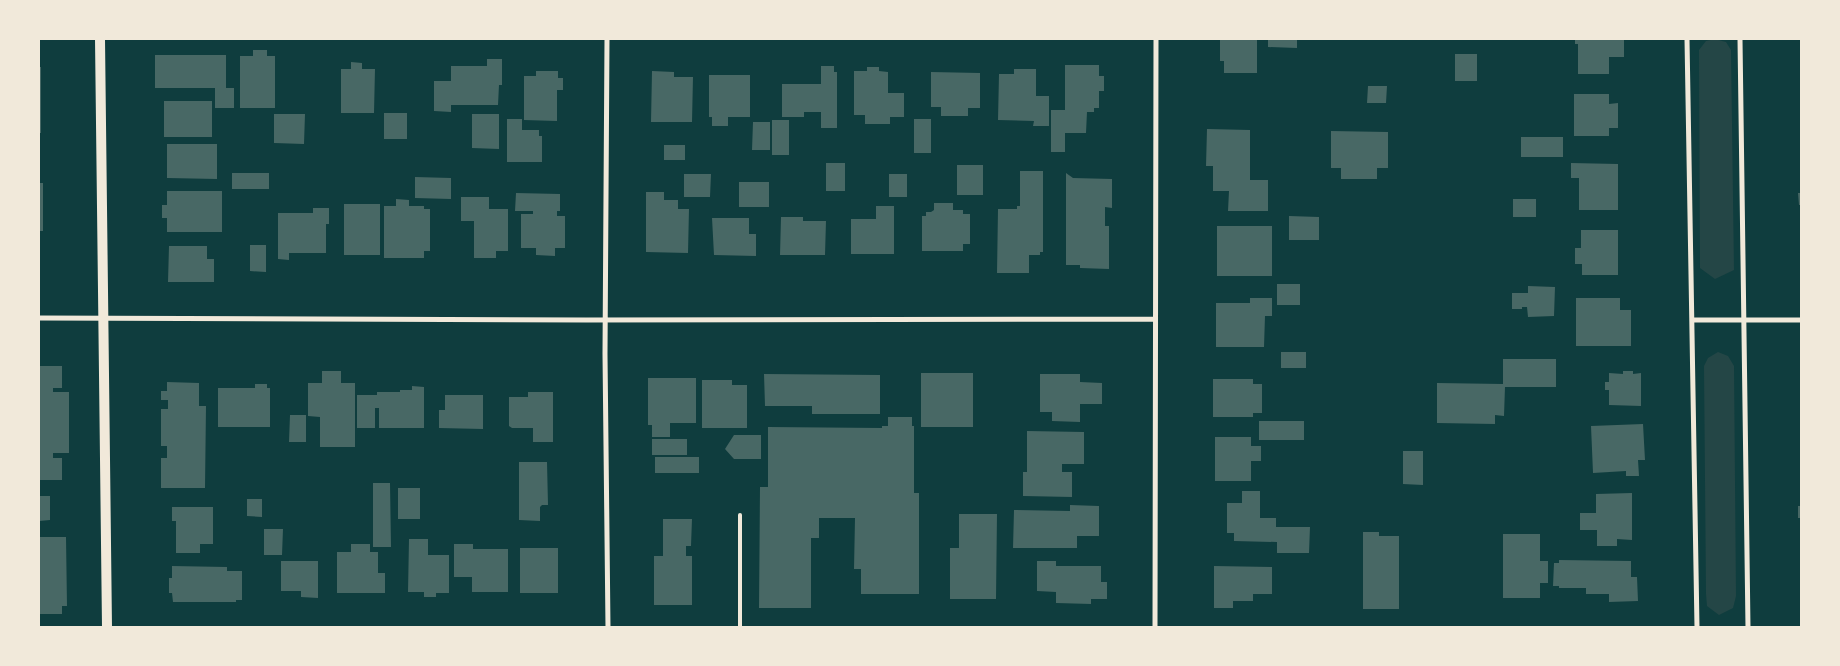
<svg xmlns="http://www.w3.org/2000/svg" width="1840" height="666" font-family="'Sofia Sans Condensed',sans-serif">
<rect width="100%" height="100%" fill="#0f3d3e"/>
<path fill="#244646" d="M 1715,39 L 1726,42 L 1731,50 L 1734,270 L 1715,279 L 1700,268 L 1699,50 L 1706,41 Z
M 1718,352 L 1728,356 L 1734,366 L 1736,596 L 1733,608 L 1719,615 L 1707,606 L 1706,594 L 1704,366 L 1708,358 Z"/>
<path fill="#486865" d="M 1220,39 L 1257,39 L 1257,73 L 1224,73 L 1224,61 L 1220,61 Z
M 1268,39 L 1297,39 L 1297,48 L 1268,47 Z
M 1575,39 L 1624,39 L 1624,57 L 1609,57 L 1609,74 L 1578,74 L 1578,44 L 1575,44 Z
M 253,50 L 267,50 L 267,56 L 275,56 L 275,108 L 240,108 L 240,56 L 253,56 Z
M 1455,54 L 1477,54 L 1477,81 L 1455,81 Z
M 155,55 L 226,55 L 226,88 L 234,88 L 234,108 L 215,108 L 215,88 L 155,88 Z
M 487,59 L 502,59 L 502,85 L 499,85 L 498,105 L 451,105 L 451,112 L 434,111 L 434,81 L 451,81 L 451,66 L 487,66 Z
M 351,62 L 362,63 L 362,69 L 375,69 L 374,113 L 341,113 L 341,69 L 351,69 Z
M 1065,65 L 1099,65 L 1099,76 L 1104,76 L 1104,91 L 1099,91 L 1099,108 L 1094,108 L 1094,112 L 1087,112 L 1086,133 L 1065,133 L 1065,152 L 1051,152 L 1051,110 L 1065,110 Z
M 821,66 L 834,66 L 834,72 L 837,72 L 837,128 L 821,128 L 821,112 L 804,112 L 804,117 L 782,117 L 782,84 L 821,84 Z
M 39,67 L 41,67 L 41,133 L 39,133 Z
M 867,67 L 879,67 L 879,71 L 888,72 L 888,93 L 904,93 L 904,117 L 890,117 L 890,124 L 865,124 L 865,115 L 854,115 L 854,71 L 867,71 Z
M 1014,69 L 1036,69 L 1036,96 L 1049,96 L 1049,126 L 1033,126 L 1034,121 L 998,120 L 999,74 L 1014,74 Z
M 536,71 L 558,71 L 558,78 L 563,78 L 563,90 L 557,90 L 557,121 L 524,120 L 524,76 L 536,76 Z
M 652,71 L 674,72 L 674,77 L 693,77 L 692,122 L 651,122 Z
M 931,72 L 980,73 L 980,108 L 968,108 L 968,116 L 941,116 L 941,107 L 931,107 Z
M 709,75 L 750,75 L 750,117 L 728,117 L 728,126 L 712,126 L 712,117 L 709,117 Z
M 1368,86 L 1387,86 L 1386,103 L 1367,103 Z
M 1574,94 L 1609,94 L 1609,104 L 1618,103 L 1618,128 L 1609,128 L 1609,136 L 1574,136 Z
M 164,101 L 212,101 L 212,137 L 164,137 Z
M 384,113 L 407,113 L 407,139 L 384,139 Z
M 274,114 L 305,114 L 304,144 L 274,143 Z
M 472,114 L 499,114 L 499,149 L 472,148 Z
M 507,119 L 522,119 L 522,130 L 539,130 L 539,136 L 542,136 L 542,162 L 507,162 Z
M 914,119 L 931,119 L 931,153 L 914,153 Z
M 772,120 L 789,120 L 789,155 L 772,155 Z
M 753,122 L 770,122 L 770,150 L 752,150 Z
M 1207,129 L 1250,130 L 1250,180 L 1268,180 L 1268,211 L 1228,211 L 1229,191 L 1213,191 L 1213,166 L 1206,166 Z
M 1331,131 L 1388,132 L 1388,168 L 1377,168 L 1377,179 L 1341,179 L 1341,168 L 1331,168 Z
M 1521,137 L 1563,137 L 1563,157 L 1521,157 Z
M 167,144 L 217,144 L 217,179 L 167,178 Z
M 664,145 L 685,145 L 685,160 L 664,160 Z
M 826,163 L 845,163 L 845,191 L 826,191 Z
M 1571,163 L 1618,164 L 1618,210 L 1579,210 L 1579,178 L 1571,178 Z
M 957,165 L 983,165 L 983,195 L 957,195 Z
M 1020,171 L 1043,171 L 1043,206 L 1020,206 Z
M 232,173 L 269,173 L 269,189 L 232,189 Z
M 1066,173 L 1073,178 L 1112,179 L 1112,208 L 1105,207 L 1105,226 L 1109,226 L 1109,269 L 1080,268 L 1080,265 L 1066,265 Z
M 684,174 L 711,174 L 710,197 L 684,197 Z
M 889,174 L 907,174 L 907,197 L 889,197 Z
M 415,177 L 451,178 L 451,199 L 415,198 Z
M 739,182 L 769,182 L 769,207 L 739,207 Z
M 39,183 L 43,183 L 43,231 L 39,231 Z
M 167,191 L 222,191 L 222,232 L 167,232 L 167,218 L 162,218 L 162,205 L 167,205 Z
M 646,192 L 664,192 L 664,200 L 678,200 L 678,209 L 689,209 L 688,253 L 646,252 Z
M 516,193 L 560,194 L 560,211 L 557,211 L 557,216 L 565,216 L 565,248 L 555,248 L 555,256 L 536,255 L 536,248 L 521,248 L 521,214 L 533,214 L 533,211 L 515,211 Z
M 1798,193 L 1801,193 L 1801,205 L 1799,205 Z
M 461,197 L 489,197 L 489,209 L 508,209 L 508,251 L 496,251 L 496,258 L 474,258 L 474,221 L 461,221 Z
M 396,199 L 409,200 L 409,206 L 424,206 L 424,209 L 430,209 L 430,251 L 424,251 L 424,258 L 384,258 L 384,206 L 396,206 Z
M 1513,199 L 1536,199 L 1536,217 L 1513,217 Z
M 934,203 L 953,203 L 953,210 L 963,210 L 963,214 L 970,214 L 970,244 L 963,244 L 963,251 L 922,251 L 922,216 L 926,216 L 926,212 L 931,212 L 934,210 Z
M 344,204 L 380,204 L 380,255 L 344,255 Z
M 876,206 L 894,206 L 894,254 L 851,254 L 851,219 L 876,219 Z
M 1017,206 L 1043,206 L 1043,252 L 1040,252 L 1040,255 L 1029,255 L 1029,273 L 997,273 L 998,209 L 1017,209 Z
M 313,208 L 329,208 L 329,224 L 326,224 L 326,253 L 289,253 L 289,260 L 278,259 L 278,213 L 313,213 Z
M 1289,216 L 1319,217 L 1319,240 L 1289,240 Z
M 781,217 L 803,217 L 803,221 L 826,221 L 825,255 L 780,255 Z
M 712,218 L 749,218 L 749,234 L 756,234 L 756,256 L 714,255 Z
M 1217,226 L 1272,226 L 1272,276 L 1217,276 Z
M 1581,230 L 1618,230 L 1618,275 L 1582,275 L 1582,264 L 1575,264 L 1575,248 L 1581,248 Z
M 250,245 L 266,245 L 266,272 L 250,271 Z
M 169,246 L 207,246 L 207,259 L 214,259 L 214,282 L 168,282 Z
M 1277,284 L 1300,284 L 1300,305 L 1277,305 Z
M 1528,286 L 1555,287 L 1554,316 L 1528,317 L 1527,307 L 1522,307 L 1522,309 L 1512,309 L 1512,293 L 1528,293 Z
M 1250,298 L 1272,298 L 1272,316 L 1265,316 L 1264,347 L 1216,347 L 1216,303 L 1250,303 Z
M 1576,298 L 1620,298 L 1620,310 L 1631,310 L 1631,346 L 1576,346 Z
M 1281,352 L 1306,352 L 1306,368 L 1281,368 Z
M 1503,359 L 1556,359 L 1556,387 L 1505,387 L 1504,416 L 1495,415 L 1495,424 L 1437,423 L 1437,383 L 1503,384 Z
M 39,366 L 62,366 L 62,388 L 53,388 L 53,392 L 69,392 L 69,453 L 53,453 L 53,458 L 62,458 L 62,480 L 39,480 Z
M 322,371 L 341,371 L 341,383 L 355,383 L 355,447 L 320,447 L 320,417 L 308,416 L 308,383 L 322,383 Z
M 1623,371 L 1633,371 L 1633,374 L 1641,373 L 1641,406 L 1609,405 L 1609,390 L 1605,390 L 1605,382 L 1609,382 L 1609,373 L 1623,374 Z
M 921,373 L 973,373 L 973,427 L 921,427 Z
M 764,374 L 880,375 L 880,414 L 812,414 L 812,406 L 765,406 Z
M 1040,374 L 1080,374 L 1080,382 L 1102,383 L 1102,404 L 1080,404 L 1080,422 L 1052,421 L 1052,412 L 1040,412 Z
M 648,378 L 696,378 L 696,423 L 670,423 L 670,437 L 652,437 L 652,425 L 648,425 Z
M 1213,379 L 1253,379 L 1253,384 L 1262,384 L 1262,413 L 1253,413 L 1253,417 L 1213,417 Z
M 702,380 L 732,380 L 732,385 L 747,385 L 747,428 L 702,428 Z
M 167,382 L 199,383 L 199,406 L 206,406 L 205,488 L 161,488 L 161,458 L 167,458 L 167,446 L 161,446 L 161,409 L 168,409 L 168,400 L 161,400 L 161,391 L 167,391 Z
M 255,384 L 267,384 L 267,388 L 270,388 L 270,427 L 218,427 L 218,388 L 255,388 Z
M 412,386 L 424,387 L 424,428 L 379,428 L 379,408 L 375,408 L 375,428 L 357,428 L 357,395 L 377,395 L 377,392 L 400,392 L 400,390 L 412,390 Z
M 528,392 L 553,392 L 553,442 L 533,442 L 533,428 L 512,428 L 509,426 L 509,397 L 528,397 Z
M 445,395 L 483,395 L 483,429 L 439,428 L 439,410 L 445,410 Z
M 290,415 L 306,415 L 306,442 L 289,442 Z
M 888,417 L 912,417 L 912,426 L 914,426 L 914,493 L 919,493 L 919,594 L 861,594 L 861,569 L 854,569 L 855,518 L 819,518 L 819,538 L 811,538 L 811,608 L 759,608 L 760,487 L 768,487 L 768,427 L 882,428 L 882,426 L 888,426 Z
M 1259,421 L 1304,421 L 1304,440 L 1259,440 Z
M 1643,424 L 1645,460 L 1638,460 L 1639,476 L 1626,476 L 1626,471 L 1593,473 L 1591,426 Z
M 1027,431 L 1084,432 L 1084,464 L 1062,464 L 1062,472 L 1072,472 L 1072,497 L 1023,496 L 1023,472 L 1027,472 Z
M 734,435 L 761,435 L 761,459 L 734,459 L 725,449 Z
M 1215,437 L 1251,437 L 1251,446 L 1261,446 L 1261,461 L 1251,461 L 1251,481 L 1215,481 Z
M 652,439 L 687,439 L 687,455 L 652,455 Z
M 1403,451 L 1423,451 L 1423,485 L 1403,484 Z
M 655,457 L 699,457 L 699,473 L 655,473 Z
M 519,462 L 547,462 L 548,505 L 542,505 L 540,507 L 540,521 L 519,520 Z
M 373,483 L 390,483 L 391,547 L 373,547 Z
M 398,488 L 420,488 L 420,519 L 398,519 Z
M 1242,491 L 1260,491 L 1260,518 L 1276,518 L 1276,527 L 1310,527 L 1309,553 L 1277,553 L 1277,542 L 1234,541 L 1234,533 L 1227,533 L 1227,503 L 1242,503 Z
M 1632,493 L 1632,540 L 1617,539 L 1617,546 L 1597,546 L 1597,530 L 1580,530 L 1580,513 L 1596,513 L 1596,494 Z
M 39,496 L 50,496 L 50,520 L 39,521 Z
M 247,499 L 262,499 L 262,517 L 247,516 Z
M 1070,505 L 1099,506 L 1099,536 L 1077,536 L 1077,548 L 1013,548 L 1014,510 L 1070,511 Z
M 1798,506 L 1801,506 L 1801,518 L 1798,518 Z
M 172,507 L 213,507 L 213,544 L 200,544 L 200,553 L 176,553 L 176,521 L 172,521 Z
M 959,514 L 997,514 L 996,599 L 950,599 L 950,548 L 959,548 Z
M 663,519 L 692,519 L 691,546 L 686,546 L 686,556 L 692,556 L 692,605 L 654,605 L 654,556 L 663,556 Z
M 264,529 L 283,529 L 282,555 L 264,555 Z
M 1363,532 L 1379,532 L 1379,536 L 1399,536 L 1399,609 L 1363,609 Z
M 1503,534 L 1540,534 L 1540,561 L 1548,561 L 1548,583 L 1540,583 L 1540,598 L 1503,598 Z
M 39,537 L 66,537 L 67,606 L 62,606 L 62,614 L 39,614 Z
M 409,539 L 428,539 L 428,555 L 449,555 L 449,593 L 436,593 L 436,597 L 424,597 L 424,592 L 408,592 Z
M 351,544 L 370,544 L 370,552 L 378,552 L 378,573 L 385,573 L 385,593 L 337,593 L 337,552 L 351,552 Z
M 454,544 L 473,544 L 473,549 L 508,549 L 508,592 L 472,592 L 472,577 L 454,577 Z
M 520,548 L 558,548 L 558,593 L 520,593 Z
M 1559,560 L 1631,561 L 1631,577 L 1637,577 L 1638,601 L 1609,602 L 1609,594 L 1586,594 L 1586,588 L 1559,588 L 1559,586 L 1553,586 L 1554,563 L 1559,563 Z
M 281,561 L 318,561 L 318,598 L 301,597 L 301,591 L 281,591 Z
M 1037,561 L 1056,561 L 1056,566 L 1101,566 L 1101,582 L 1107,582 L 1107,599 L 1091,599 L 1091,604 L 1056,603 L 1056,592 L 1037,591 Z
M 172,566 L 227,567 L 227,571 L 242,571 L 242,600 L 236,600 L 236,602 L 173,602 L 172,593 L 169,593 L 169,578 L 172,578 Z
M 1214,566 L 1272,567 L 1272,594 L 1253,594 L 1253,601 L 1233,601 L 1233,608 L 1214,608 Z"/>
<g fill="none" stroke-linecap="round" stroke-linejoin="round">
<path stroke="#f1e9da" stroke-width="4" d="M 740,515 L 740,627"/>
<path stroke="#f1e9da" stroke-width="5" d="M 607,39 L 605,354 L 608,627
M 1687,39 L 1697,627
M 1740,39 L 1748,627
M 39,318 L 586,320 L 1155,319
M 1692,320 L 1801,320
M 1155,627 L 1156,39"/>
<path stroke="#f1e9da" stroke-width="10" d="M 100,39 L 107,627"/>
</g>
<rect width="1840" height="666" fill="none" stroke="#f1e9da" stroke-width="80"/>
</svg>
